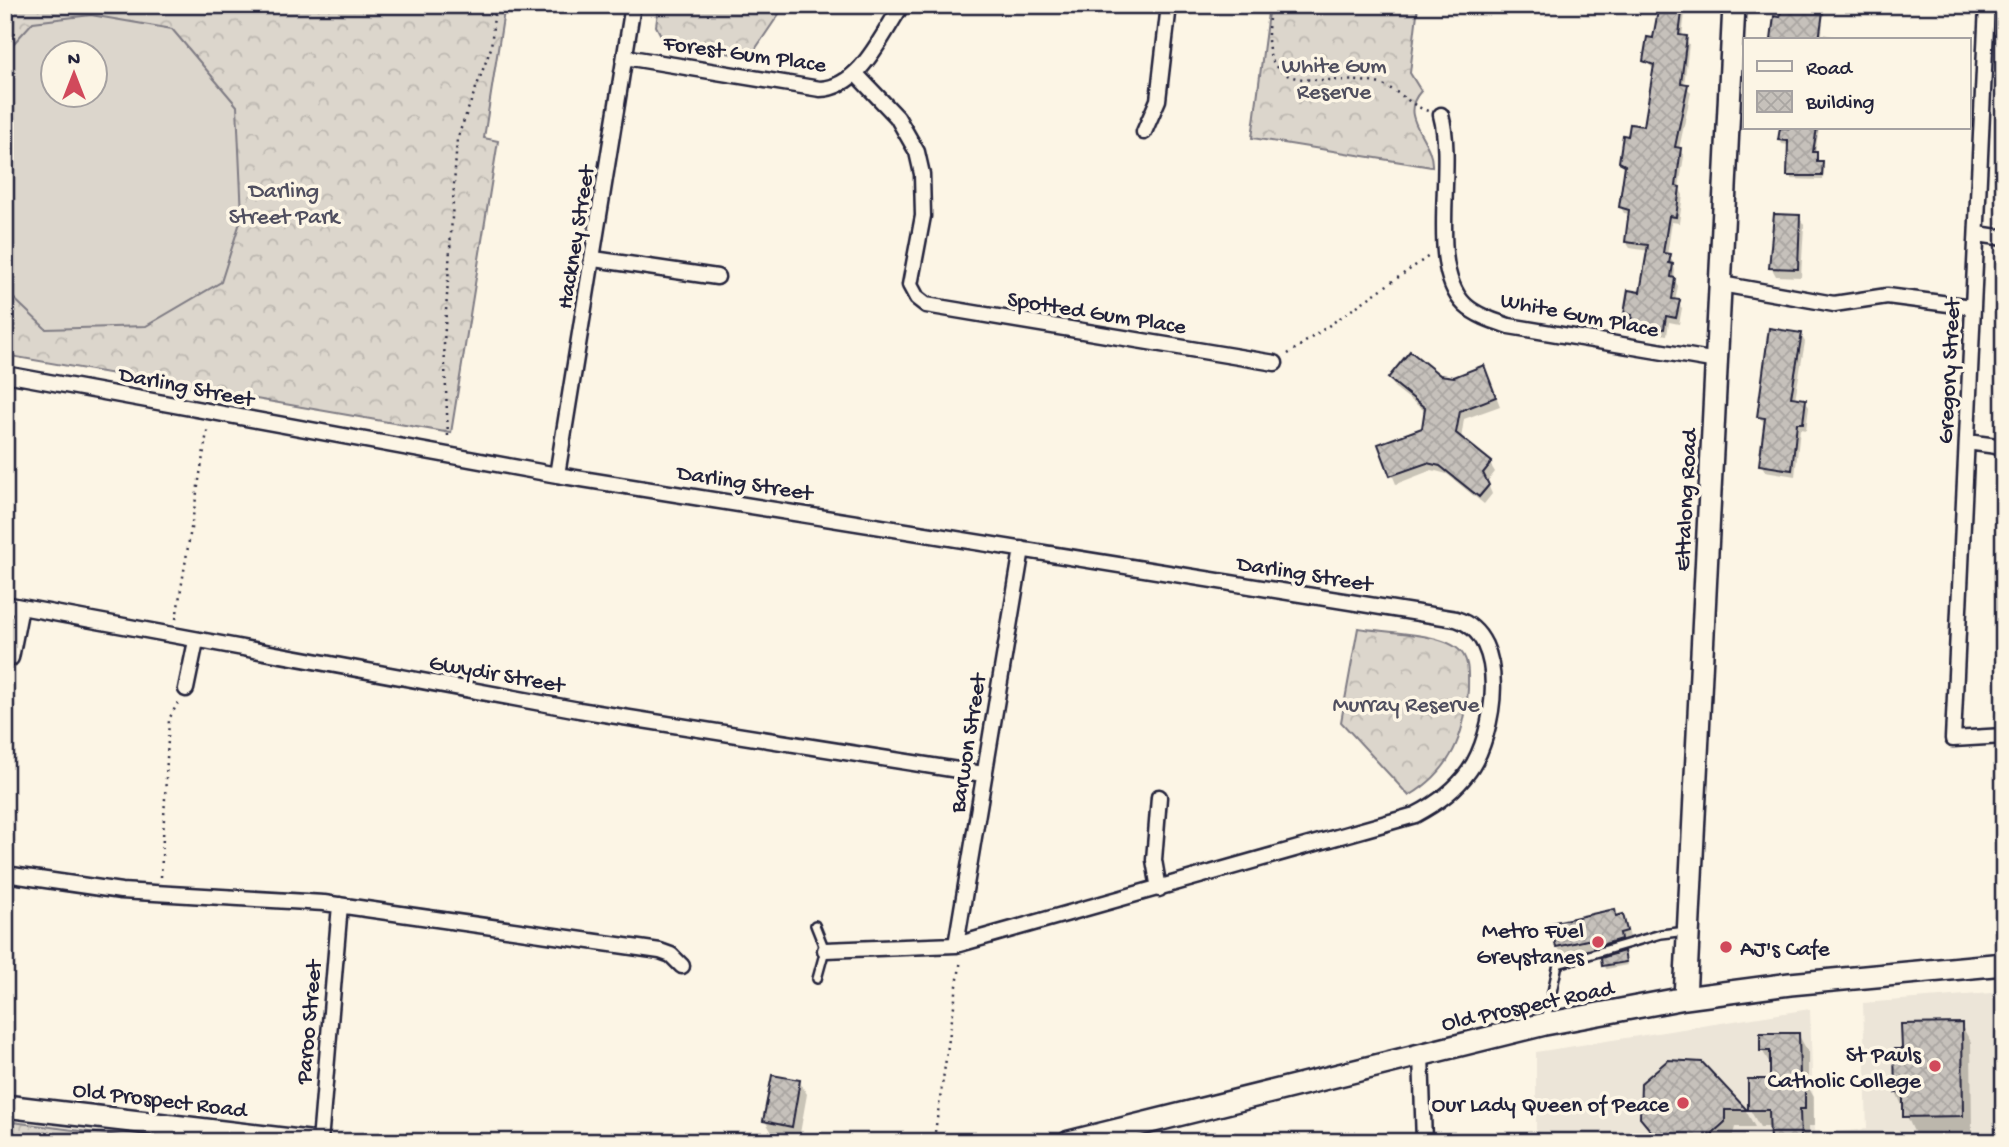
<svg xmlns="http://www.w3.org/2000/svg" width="2009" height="1147" font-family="'Gochi Hand',sans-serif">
<defs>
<pattern id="forest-crowns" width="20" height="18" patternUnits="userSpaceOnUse" patternTransform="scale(1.75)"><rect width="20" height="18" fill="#dcd6cc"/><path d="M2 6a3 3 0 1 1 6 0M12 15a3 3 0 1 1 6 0" fill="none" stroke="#bcb7b0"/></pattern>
<pattern id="building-cross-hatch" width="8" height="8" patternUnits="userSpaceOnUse" patternTransform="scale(1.75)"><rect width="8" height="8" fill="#c6c1bb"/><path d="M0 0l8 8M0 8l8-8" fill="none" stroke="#aaa6a2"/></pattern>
</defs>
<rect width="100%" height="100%" fill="#fcf5e5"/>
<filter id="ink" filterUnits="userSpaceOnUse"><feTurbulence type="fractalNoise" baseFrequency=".0143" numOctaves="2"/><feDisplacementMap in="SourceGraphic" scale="14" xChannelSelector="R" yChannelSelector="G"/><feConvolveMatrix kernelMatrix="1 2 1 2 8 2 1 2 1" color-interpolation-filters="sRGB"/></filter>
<g filter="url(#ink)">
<path fill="#ece5d8" d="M 2004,992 L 2004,1142 L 1536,1142 L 1536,1052 L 1810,1009 L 1814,1135 L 1867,1129 L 1863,1003 Z"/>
<path fill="url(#forest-crowns)" stroke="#7f7c84" stroke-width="2" fill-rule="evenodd" d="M 5,5 L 505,5 L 484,138 L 498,141 L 451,433 L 5,355 ZM 52,52 L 94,52 L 94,94 L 52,94 Z
M 659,5 L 785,5 L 750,57 L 665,43 L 656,26 Z
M 1269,5 L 1418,5 L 1410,73 L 1421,91 C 1396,118 1434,139 1432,167 L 1252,138 Z
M 1358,628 C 1383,632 1439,633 1458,649 C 1470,658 1468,675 1468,689 C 1465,736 1451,771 1409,796 L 1341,722 Z
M 5,1121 L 127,1137 L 122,1142 L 5,1142 Z"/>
<path fill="#dcd6cc" stroke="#7f7c84" stroke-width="2" fill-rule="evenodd" d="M 91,15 L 172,29 L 237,106 L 242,216 L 221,282 L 146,326 L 46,329 L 5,290 L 5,53 L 33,22 ZM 52,52 L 94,52 L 94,94 L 52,94 Z"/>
<path fill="#0003" d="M 1651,5 L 1686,5 L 1682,37 L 1689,44 L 1684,85 L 1691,92 L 1679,149 L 1684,156 L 1679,188 L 1683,195 L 1679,223 L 1672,222 L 1667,255 L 1673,262 L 1675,271 L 1674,279 L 1678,286 L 1675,301 L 1682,308 L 1679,324 L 1669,322 L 1667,335 L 1645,332 L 1626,314 L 1642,294 L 1649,251 L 1630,248 L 1626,242 L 1630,214 L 1624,213 L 1620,206 L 1626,169 L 1621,162 L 1629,138 L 1645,128 L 1655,70 L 1645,61 L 1655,40 L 1659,15 L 1654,14 Z
M 1782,5 L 1824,5 L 1822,34 L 1857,40 L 1773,40 L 1775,18 L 1779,18 Z
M 1780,128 L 1819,128 L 1815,153 L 1818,163 L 1824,167 L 1823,180 L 1791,179 L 1789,145 L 1782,144 L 1780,140 Z
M 1799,217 L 1804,225 L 1801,277 L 1776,276 L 1771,267 Z
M 1801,335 L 1805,342 L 1795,399 L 1805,400 L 1809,407 L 1806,430 L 1800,429 L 1795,476 L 1765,471 L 1761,464 L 1766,424 L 1759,417 Z
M 1488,375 L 1500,406 L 1464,419 L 1461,439 L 1490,464 L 1495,472 L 1487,482 L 1492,494 L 1484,504 L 1447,474 L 1432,470 L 1396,484 L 1380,445 L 1423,429 L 1426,412 L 1394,387 L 1390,378 Z
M 1614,911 L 1617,917 L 1622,916 L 1627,926 L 1631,941 L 1624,943 L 1626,949 L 1621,950 L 1627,965 L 1606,969 L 1603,959 L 1607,958 L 1601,948 L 1563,956 L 1557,946 Z
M 1961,1025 L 1971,1042 L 1972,1133 L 1915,1134 L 1896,1092 L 1904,1050 Z
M 1798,1034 L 1808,1052 L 1808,1087 L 1814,1097 L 1814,1126 L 1809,1126 L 1809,1142 L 1771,1142 L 1771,1127 L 1760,1127 L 1750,1110 L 1772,1080 L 1772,1067 L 1762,1050 Z
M 1701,1064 L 1746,1111 L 1755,1127 L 1735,1127 L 1731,1142 L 1657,1142 L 1642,1118 Z
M 799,1081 L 807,1094 L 799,1139 L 773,1134 L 765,1121 Z"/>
<path fill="url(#building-cross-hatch)" stroke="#22223b" stroke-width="2" d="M 1659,5 L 1683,5 L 1679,35 L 1687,36 L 1681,83 L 1688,84 L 1675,147 L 1681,148 L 1676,186 L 1680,187 L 1676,217 L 1669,216 L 1663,253 L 1671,254 L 1669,263 L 1673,264 L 1671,277 L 1675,278 L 1672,299 L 1680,300 L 1676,318 L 1666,316 L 1664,329 L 1640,326 L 1640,322 L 1631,321 L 1632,315 L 1624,314 L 1628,290 L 1640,292 L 1648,245 L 1625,242 L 1629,210 L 1619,207 L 1625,165 L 1619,162 L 1623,135 L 1628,136 L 1630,124 L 1644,126 L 1654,65 L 1643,61 L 1647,37 L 1653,38 Z
M 1782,5 L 1824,5 L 1819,40 L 1771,40 L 1774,16 L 1780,17 Z
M 1780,128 L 1817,128 L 1813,152 L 1817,152 L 1817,161 L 1823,161 L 1822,176 L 1787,176 L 1788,141 L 1778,140 Z
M 1774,214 L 1800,215 L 1798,269 L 1769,268 Z
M 1769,328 L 1802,333 L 1791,397 L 1806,399 L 1803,423 L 1797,423 L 1792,470 L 1759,465 L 1765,418 L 1757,417 Z
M 1410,351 L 1440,375 L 1454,377 L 1484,365 L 1496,397 L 1460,411 L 1456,433 L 1492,462 L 1483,473 L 1489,485 L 1479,497 L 1440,466 L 1427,463 L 1390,476 L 1378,444 L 1422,428 L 1425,408 L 1388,378 Z
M 1615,909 L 1616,916 L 1623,914 L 1627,931 L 1620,933 L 1621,939 L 1598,946 L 1596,938 L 1556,947 L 1550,923 Z
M 1624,951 L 1626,962 L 1602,966 L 1601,958 Z
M 1962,1023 L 1963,1116 L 1903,1117 L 1903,1092 L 1895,1093 L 1894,1049 L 1902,1049 L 1901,1024 Z
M 1760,1033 L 1799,1033 L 1800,1078 L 1805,1078 L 1805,1109 L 1800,1109 L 1801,1142 L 1770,1142 L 1769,1110 L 1748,1110 L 1748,1079 L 1770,1079 L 1770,1051 L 1760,1051 Z
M 1668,1060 L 1702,1062 L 1747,1110 L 1725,1110 L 1725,1122 L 1703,1142 L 1660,1142 L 1640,1118 L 1641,1083 Z
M 772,1075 L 800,1080 L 792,1127 L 763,1121 Z"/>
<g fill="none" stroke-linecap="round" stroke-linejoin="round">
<defs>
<path id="lane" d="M 815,925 L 825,950 L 817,979
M 1546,1020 L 1558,964 L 1661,934 L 1687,931"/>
<path id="street" d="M 1987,5 L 1953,739 L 2004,736
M 625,57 L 820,89 C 861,87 881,36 902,5
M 856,74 L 897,117 L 917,152 L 922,174 L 923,216 L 910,285 L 917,298 L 926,305 L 1275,363
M 1441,115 C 1456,170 1426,266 1465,305 C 1477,316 1494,321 1509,326 L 1717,361
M 1144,132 L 1158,100 L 1169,5
M 1978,234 L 2004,238
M 594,259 L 717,277
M 1721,284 L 1834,304 L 1887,296 L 1972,307
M 5,374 L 557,475 L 1456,619 C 1511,636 1495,735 1469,771 C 1455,791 1436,804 1415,815 L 956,945 L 825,950
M 1967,442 L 2004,447
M 557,475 L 633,5
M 5,604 L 579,710 L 983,774
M 11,658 L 21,607
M 186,689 L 196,641
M 1159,797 L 1154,860 L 1159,889
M 5,874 L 121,891 L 324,903 L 660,951 L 671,955 L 682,966
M 956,945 L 1022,549
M 1421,1055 L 1424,1142
M 320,1142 L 340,905"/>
<path id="secondary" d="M 1685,998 L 1734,5
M 5,1106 L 308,1142
M 1069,1142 L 1545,1024 L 1685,998 L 1790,984 L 2004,964"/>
</defs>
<use href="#lane" stroke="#22223b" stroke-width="12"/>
<use href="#street" stroke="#22223b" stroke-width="19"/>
<use href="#secondary" stroke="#22223b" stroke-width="26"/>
<path stroke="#22223b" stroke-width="2.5" stroke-dasharray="2 5" stroke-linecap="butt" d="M 1271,5 C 1254,104 1311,72 1376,83 C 1396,87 1409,105 1428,111
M 1288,354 L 1429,256
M 448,436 L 444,343 L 457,139 L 491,48 L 495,5
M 176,619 L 208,426
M 161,877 L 169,719 L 179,701
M 934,1139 L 961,959"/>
<use href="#lane" stroke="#fcf5e5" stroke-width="7"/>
<use href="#street" stroke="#fcf5e5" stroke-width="14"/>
<use href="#secondary" stroke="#fcf5e5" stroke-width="21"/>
</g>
</g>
<g fill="#d1495b" stroke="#fcf5e5" stroke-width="2.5">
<circle cx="1598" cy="942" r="7"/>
<circle cx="1726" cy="947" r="7"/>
<circle cx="1935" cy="1066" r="7"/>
<circle cx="1683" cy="1103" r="7"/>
</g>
<g text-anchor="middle" stroke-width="7" stroke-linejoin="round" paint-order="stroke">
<g font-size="23" fill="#22223b" stroke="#fcf5e5">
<text transform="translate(745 52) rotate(8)" y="8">Forest Gum Place</text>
<text transform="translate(574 237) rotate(-81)" y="8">Hackney Street</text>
<text transform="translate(1097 311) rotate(9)" y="8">Spotted Gum Place</text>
<text transform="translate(1580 313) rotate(11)" y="8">White Gum Place</text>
<text transform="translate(1947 371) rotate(-87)" y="8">Gregory Street</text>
<text transform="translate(187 385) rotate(11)" y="8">Darling Street</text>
<text transform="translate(745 481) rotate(9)" y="8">Darling Street</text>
<text transform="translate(1684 500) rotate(-87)" y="8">Ettalong Road</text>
<text transform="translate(1305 572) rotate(9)" y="8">Darling Street</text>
<text transform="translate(497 672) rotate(10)" y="8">Gwydir Street</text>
<text transform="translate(966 743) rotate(-81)" y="8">Barwon Street</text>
<text transform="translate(1527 1004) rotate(-12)" y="8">Old Prospect Road</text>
<text transform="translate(307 1022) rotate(-85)" y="8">Paroo Street</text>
<text transform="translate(160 1098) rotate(7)" y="8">Old Prospect Road</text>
</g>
<g font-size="23" fill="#504f5f" stroke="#fcf5e5">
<text x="1334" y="72">White Gum<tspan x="1334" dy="26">Reserve</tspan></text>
<text x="284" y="197">Darling<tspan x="284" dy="26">Street Park</tspan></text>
<text x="1406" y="711">Murray Reserve</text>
</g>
<g font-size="23" fill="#22223b" stroke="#fcf5e5" text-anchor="end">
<text x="1584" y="937">Metro Fuel<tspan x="1584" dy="26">Greystanes</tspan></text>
<text x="1740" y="955" text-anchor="start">AJ's Cafe</text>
<text x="1921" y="1061">St Pauls<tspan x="1921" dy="26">Catholic College</tspan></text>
<text x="1669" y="1111">Our Lady Queen of Peace</text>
</g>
</g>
<rect width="2009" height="1147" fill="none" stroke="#fcf5e5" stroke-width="28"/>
<rect x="14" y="14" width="1981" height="1119" fill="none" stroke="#22223b" stroke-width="2.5" filter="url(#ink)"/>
<rect x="1743" y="38" width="228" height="91" fill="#fcf5e5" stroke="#a5a1a1" stroke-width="2"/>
<rect x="1757" y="61" width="35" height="10" fill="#fcf5e5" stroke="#a5a1a1" stroke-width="2"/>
<text x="1806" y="74" font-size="21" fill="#22223b">Road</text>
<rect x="1757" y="91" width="35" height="21" fill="url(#building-cross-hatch)" stroke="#a5a1a1" stroke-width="2"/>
<text x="1806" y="108" font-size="21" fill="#22223b">Building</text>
<g transform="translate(74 74)"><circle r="33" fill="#fcf5e5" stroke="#a5a1a1" stroke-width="2"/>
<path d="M0-5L12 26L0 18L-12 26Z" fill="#d1495b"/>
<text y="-10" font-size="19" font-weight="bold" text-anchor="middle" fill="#22223b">N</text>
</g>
</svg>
